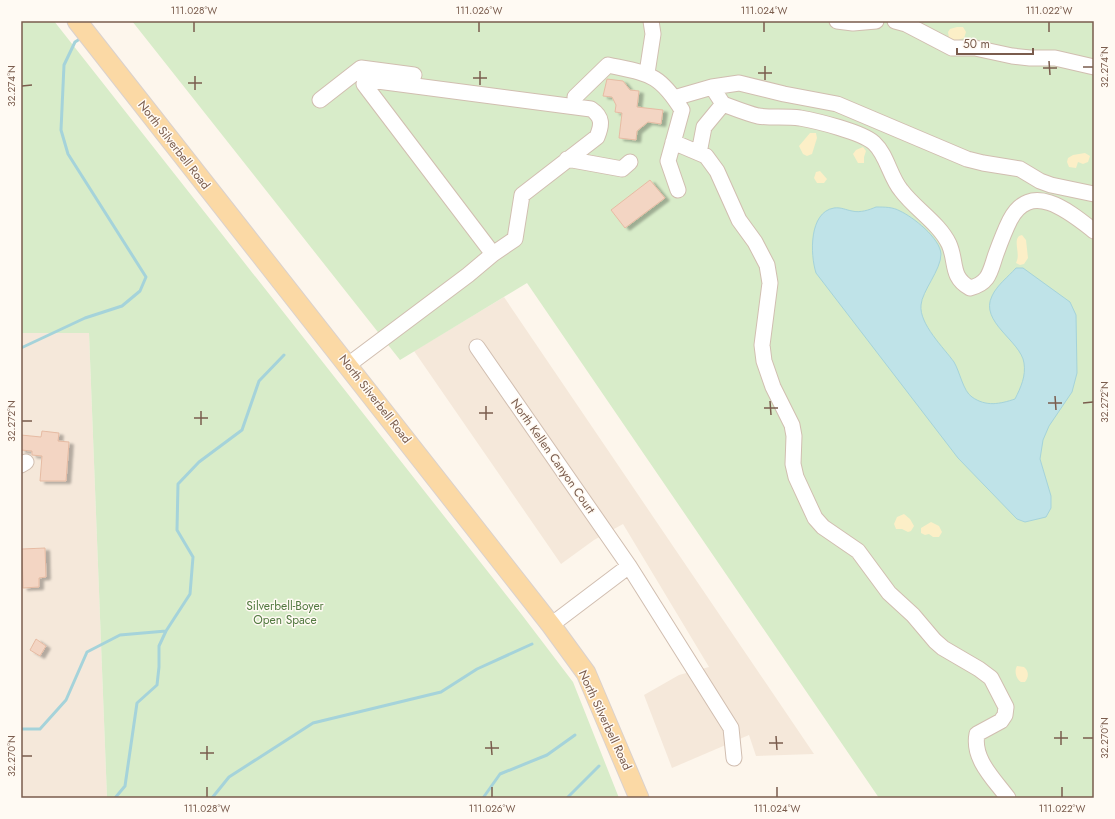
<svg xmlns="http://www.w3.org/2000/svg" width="1115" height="819" font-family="Jost,sans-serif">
<defs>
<filter id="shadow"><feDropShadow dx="4.5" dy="2.5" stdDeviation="1" flood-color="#0004"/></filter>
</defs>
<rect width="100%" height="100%" fill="#fdf6ec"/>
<path fill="#f5e8da" d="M 504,297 L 814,754 L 756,756 L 749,735 L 672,768 L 644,695 L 679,675 L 709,667 L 623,524 L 594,540 L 561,564 L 414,351 Z
M 21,333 L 89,333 L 107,798 L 21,798 Z"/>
<path fill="#d8ecc9" d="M 21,21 L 54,21 L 522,615 L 573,682 L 619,798 L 107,798 L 89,333 L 21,333 Z
M 132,21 L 1094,21 L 1094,798 L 879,798 L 527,283 L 400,360 Z"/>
<path fill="#fcefc7" d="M 957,27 L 963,27 L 966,32 L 964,38 L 955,41 L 949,38 L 948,32 L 950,29 Z
M 810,133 L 816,133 L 817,138 L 812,154 L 807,156 L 803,154 L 799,146 Z
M 863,147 L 866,151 L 864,157 L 864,163 L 858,163 L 853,154 L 856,150 Z
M 1085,153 L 1090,156 L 1088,162 L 1083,164 L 1078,162 L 1076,168 L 1069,167 L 1067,162 L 1068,158 L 1073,155 Z
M 820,171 L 827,179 L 824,183 L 817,183 L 814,178 L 816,172 Z
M 1022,235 L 1026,240 L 1028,258 L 1024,264 L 1020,265 L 1016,263 C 1021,254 1013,242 1019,236 Z
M 904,514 L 910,519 L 914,526 L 911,531 L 908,532 L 902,529 L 896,529 L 894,524 L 897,517 Z
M 931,522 L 939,526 L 942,532 L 939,537 L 933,537 L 929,534 L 925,535 L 921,533 L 921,528 Z
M 1017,666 L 1024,667 C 1029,671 1029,677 1025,682 L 1021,682 C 1016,679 1014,671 1017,666 Z"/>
<path fill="#bfe3e8" stroke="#a5d3da" d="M 876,207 C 885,207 893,207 900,211 C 913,217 940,238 941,254 C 941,270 922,291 921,305 C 919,324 944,348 954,362 C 960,372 963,391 972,397 C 986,407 1000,404 1015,399 C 1021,387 1026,376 1024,363 C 1021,341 979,322 992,296 C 997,285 1008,277 1016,268 L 1023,268 L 1070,302 L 1076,315 L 1077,373 L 1072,392 L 1049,426 L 1043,440 L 1040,459 L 1051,496 L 1051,508 L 1046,517 L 1025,522 L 1017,519 L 958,458 L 816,273 C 810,254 809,212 834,208 C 841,207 846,210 852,211 C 860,213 869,210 876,207 Z"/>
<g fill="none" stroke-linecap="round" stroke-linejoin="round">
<path stroke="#a5d3da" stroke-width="3" d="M 21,348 L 85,318 L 122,306 L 140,291 L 146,277 L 68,154 L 61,130 L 64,65 L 75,42 L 83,37
M 21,729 L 40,729 L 66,700 L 87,652 L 120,635 L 166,631
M 115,798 L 125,786 L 137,703 L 157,685 L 159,667 L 159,646 L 166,631 L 190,594 L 193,557 L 177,530 L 178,484 L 199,462 L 242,430 L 259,381 L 284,355
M 212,798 L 229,777 L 313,723 L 441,692 L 477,669 L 532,644
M 483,798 L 500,774 L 547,755 L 575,735
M 567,798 L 599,766"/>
</g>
<path fill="#f3d5c3" stroke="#e6bba3" filter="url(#shadow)" d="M 607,79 L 623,81 L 630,90 L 639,91 L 637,107 L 663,110 L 661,124 L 648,122 L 637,131 L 636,140 L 619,138 L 622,113 L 615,112 L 616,105 L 612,97 L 603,96 Z
M 650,180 L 665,198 L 625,228 L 611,210 Z
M 42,431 L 59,433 L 58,441 L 69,442 L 66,481 L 40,481 L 42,456 L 32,455 L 32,451 L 21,450 L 21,435 L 41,437 Z
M 45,548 L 46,577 L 39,578 L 39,587 L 23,588 L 22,549 Z
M 36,639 L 46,646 L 40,656 L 30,650 Z"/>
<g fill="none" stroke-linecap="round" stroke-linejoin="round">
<defs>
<path id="minor" d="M 837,21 L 853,23 L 876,21
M 895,21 L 906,24 L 952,48 L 975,48 L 1012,56 L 1030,58 L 1055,58 L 1094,67
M 647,73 L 653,34 L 651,21
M 712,87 L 723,104 C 734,108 746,113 758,116 C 771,118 786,116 800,118 C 817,121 862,132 874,143 C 887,155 890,177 901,190 C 915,209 939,223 949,244 C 957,262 950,277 970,288 C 990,283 990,271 996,254 C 1000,243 1005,230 1010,220 C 1031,179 1071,213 1094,231
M 575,97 L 608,65 C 649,74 659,73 682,110 L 668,161 L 678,190
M 674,98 L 712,87 L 739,83 L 784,94 L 837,104 L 967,159 L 983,163 L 1020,169 L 1040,181 L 1051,185 L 1094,194
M 320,100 L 361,68 L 414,75
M 673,142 L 706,156 L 717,171 L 739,220 L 755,242 L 767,265 L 770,283 L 762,345 L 764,361 L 773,387 L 792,425 L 794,436 L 793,464 L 796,477 L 815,518 L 823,527 L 858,551 L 889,593 L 913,615 L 935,641 L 943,648 L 979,669 L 991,678 L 1006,707 L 1005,715 L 1001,721 L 977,734 C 972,759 994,779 1008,798
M 699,153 L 704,127 L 723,104
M 567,159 L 622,169 L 630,162
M 477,347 L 629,566 L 731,728 L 734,758
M 348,365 L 468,275 L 493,254 L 515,239 L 522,195 L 597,137 C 602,125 603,117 591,109 L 370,80 L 364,84 L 493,254
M 21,465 L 26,462
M 551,625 L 629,566"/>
<path id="major" d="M 77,21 L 551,625 L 586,673 L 639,798"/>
</defs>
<use href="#minor" stroke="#d1beb0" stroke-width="17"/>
<use href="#major" stroke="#dad1cd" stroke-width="21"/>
<use href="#minor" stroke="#fff" stroke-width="15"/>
<use href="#major" stroke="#fbd9a5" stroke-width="19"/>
</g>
<path fill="none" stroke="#7a5c4d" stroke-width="1.5" d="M 194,22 L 194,32M 479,22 L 479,32M 764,22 L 764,32M 1049,22 L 1049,32M 1049,61 L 1050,75M 765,66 L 765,80M 1083,67 L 1093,67M 1043,68 L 1057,68M 480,71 L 480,85M 758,73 L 772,73M 195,76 L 195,90M 473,78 L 487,78M 188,83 L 202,83M 22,86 L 32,85M 1055,396 L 1056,410M 770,401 L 771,415M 1048,403 L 1062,403M 1083,403 L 1093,402M 486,406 L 486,420M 764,408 L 778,408M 201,411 L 201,425M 479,413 L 493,413M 194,418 L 208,418M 22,421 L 32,421M 1061,731 L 1061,745M 776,736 L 777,750M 1054,738 L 1068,738M 1083,738 L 1093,738M 491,741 L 492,755M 769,743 L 783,743M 207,746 L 207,760M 485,748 L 499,748M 200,753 L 214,753M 22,756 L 32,756M 207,787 L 207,797M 492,787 L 492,797M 777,787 L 777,797M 1062,787 L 1062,797"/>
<g text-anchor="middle" stroke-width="3" stroke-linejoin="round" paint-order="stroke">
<g font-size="12" fill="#7a5c4d" stroke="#fffaf3">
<text transform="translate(174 145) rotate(52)" y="4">North Silverbell Road</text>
<text transform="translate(375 399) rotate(52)" y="4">North Silverbell Road</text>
<text transform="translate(553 456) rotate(55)" y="4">North Kellen Canyon Court</text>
<text transform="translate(605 720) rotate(65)" y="4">North Silverbell Road</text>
</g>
<g font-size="12" fill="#537a41" stroke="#fffaf3">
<text x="285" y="610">Silverbell-Boyer<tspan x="285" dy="14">Open Space</tspan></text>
</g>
</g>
<rect width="1115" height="819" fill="none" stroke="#fffaf3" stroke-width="44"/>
<path d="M957 48v6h76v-6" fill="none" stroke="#7a5c4d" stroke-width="2"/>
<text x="963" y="48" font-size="12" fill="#7a5c4d" stroke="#fffaf3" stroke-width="3" paint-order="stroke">50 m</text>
<rect x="22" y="22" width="1071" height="775" fill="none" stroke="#7a5c4d" stroke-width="1.5"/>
<g font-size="10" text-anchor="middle" fill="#7a5c4d">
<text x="194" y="14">111.028°W</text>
<text x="479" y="14">111.026°W</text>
<text x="764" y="14">111.024°W</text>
<text x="1049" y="14">111.022°W</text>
<text transform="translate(1104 67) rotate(-90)" y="4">32.274°N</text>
<text transform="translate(11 86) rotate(-90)" y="4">32.274°N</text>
<text transform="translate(1104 402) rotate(-90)" y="4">32.272°N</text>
<text transform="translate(11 421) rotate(-90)" y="4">32.272°N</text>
<text transform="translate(1104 738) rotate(-90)" y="4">32.270°N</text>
<text transform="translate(11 756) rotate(-90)" y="4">32.270°N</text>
<text x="207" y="812">111.028°W</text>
<text x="492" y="812">111.026°W</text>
<text x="777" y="812">111.024°W</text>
<text x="1062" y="812">111.022°W</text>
</g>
</svg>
